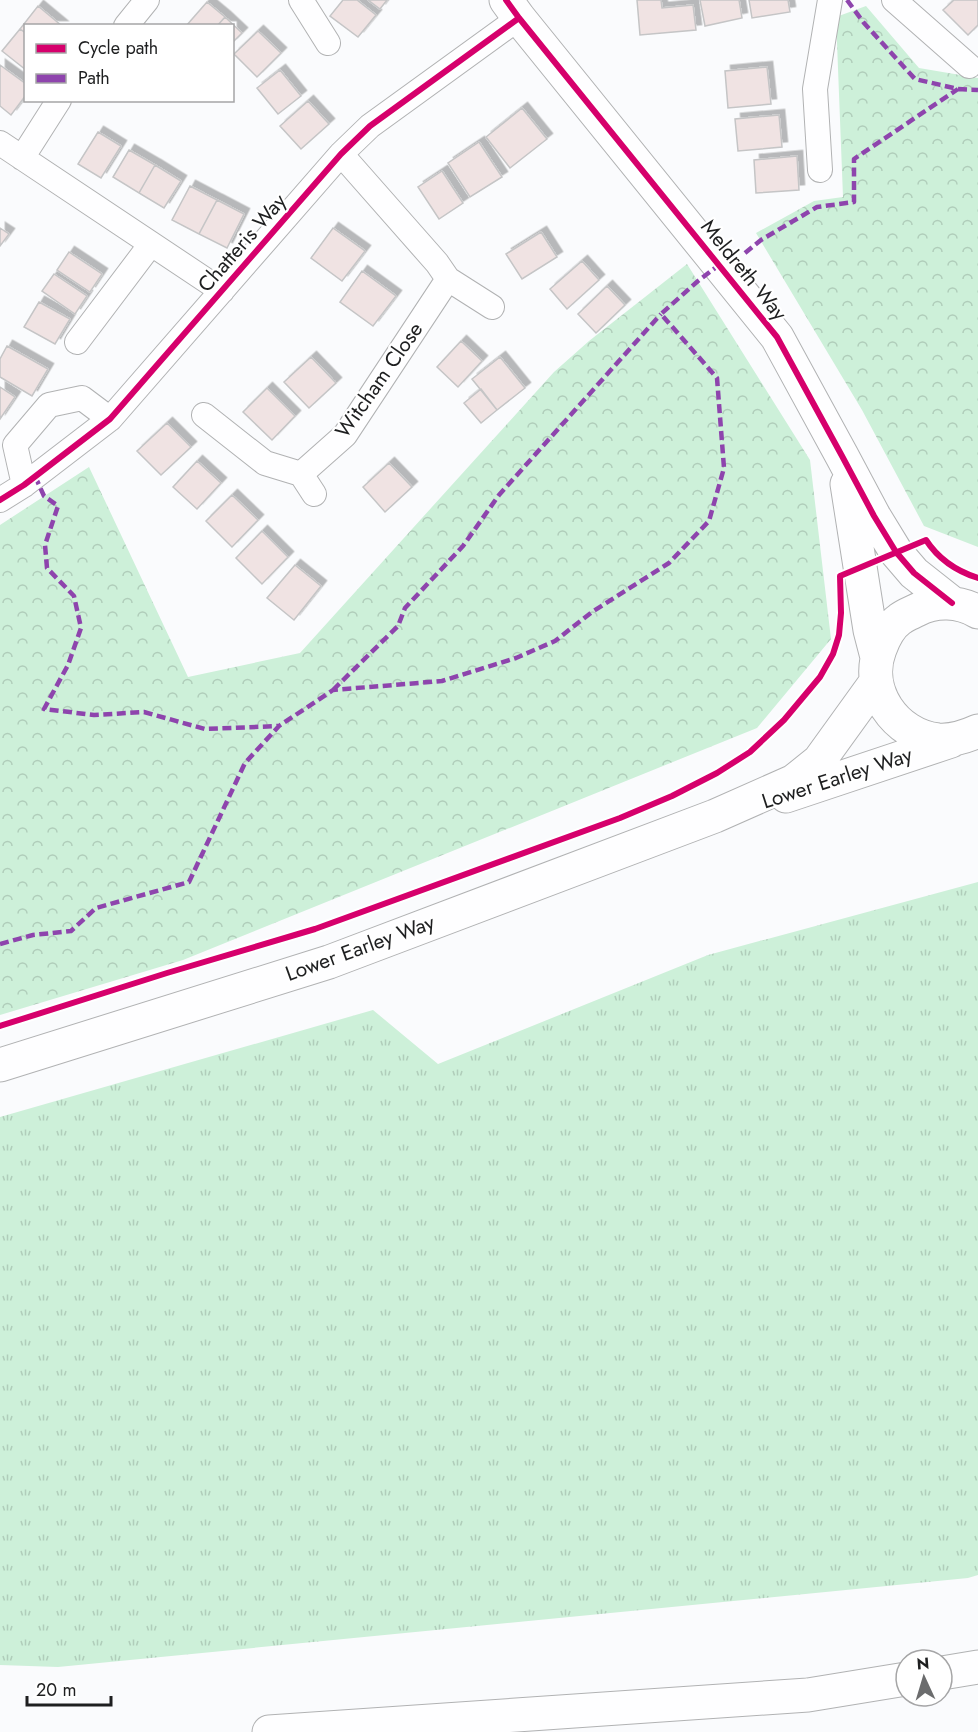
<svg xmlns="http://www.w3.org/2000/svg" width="978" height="1732" font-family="Jost,sans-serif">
<defs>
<pattern id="grass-tufts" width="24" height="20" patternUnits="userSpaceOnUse" patternTransform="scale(1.5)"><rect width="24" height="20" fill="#cdf0d9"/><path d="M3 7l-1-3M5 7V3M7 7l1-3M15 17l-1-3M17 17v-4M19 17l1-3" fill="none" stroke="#b0cdba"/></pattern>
<pattern id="park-crowns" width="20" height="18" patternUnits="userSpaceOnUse" patternTransform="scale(1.5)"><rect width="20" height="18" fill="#cdf0d9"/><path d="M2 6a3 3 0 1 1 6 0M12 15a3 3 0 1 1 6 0" fill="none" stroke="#b0cdba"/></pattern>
<filter id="shadow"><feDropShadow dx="5.5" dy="-5.5" stdDeviation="0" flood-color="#0004"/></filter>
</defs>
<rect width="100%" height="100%" fill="#fafbfd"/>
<path fill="url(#grass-tufts)" d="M 978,882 L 978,1575 L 968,1578 L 58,1667 L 0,1665 L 0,1117 L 373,1010 L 438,1064 L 708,955 Z"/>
<path fill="url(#park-crowns)" d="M 866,6 L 919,68 L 978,78 L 978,547 L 924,526 L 862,410 L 756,233 L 814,201 L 843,197 L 836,17 Z
M 687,264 L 810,460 L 831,639 L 757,728 L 183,960 L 0,1015 L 0,525 L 89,467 L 188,677 L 300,653 L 554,372 L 589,341 Z"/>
<path fill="#f0e3e3" stroke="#c5c5c6" stroke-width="1.5" filter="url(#shadow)" d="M 343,0 L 357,0 L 376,15 L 358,37 L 330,16 Z
M 368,0 L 387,0 L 380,9 Z
M 637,0 L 661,0 L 662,8 L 693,5 L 696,30 L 640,35 Z
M 700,0 L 739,0 L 742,18 L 705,26 Z
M 749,0 L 788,0 L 790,12 L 752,18 Z
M 954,0 L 978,0 L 978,25 L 968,35 L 943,10 Z
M 207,2 L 225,17 L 217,26 L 186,26 Z
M 38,6 L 62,26 L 26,26 L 26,33 L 20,29 Z
M 225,17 L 242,33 L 232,43 L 232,26 L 217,26 Z
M 20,29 L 26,33 L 26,70 L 2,51 Z
M 258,31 L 281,53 L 257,77 L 234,54 Z
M 0,65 L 26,84 L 26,95 L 11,115 L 0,106 Z
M 767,67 L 771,104 L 728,108 L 725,71 Z
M 280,70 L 301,96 L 278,114 L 257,88 Z
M 308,101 L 329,124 L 301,149 L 280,126 Z
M 522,108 L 547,139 L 510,168 L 486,137 Z
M 779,115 L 782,147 L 738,151 L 735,119 Z
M 98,132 L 121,146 L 101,178 L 78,164 Z
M 479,142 L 502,177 L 470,197 L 448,163 Z
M 129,150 L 155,165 L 139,193 L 113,177 Z
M 797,156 L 799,190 L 756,193 L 754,160 Z
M 155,165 L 181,181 L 164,208 L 139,193 Z
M 442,171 L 463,203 L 439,219 L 418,187 Z
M 190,186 L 217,200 L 199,234 L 172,220 Z
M 217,200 L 244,214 L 227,248 L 199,234 Z
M 0,228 L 9,234 L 0,246 Z
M 333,228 L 365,251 L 342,281 L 311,258 Z
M 541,232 L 557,257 L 522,279 L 506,254 Z
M 69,252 L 102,274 L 90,292 L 57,270 Z
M 582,261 L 599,280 L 567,309 L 550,289 Z
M 362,271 L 396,296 L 373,326 L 340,302 Z
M 54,274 L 87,296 L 75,314 L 42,291 Z
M 607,286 L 625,305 L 596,333 L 578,314 Z
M 39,302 L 70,319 L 55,344 L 24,327 Z
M 461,341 L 482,361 L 458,387 L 437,367 Z
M 7,346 L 48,369 L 32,396 L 0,377 L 0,359 Z
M 311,357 L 336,383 L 309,408 L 284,382 Z
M 500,357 L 525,388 L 497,410 L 472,379 Z
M 0,387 L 15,397 L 0,419 Z
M 267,388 L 295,416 L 272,440 L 243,412 Z
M 481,389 L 497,410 L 481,423 L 464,403 Z
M 167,423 L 191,447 L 161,475 L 137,451 Z
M 197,461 L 221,483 L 197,509 L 173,487 Z
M 389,463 L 412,487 L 385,512 L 363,487 Z
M 232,495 L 258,520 L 232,547 L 206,521 Z
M 262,531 L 288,557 L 262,584 L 236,558 Z
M 295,565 L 321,586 L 294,620 L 267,598 Z"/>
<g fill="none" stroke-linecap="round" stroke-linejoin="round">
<defs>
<path id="street" d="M 301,0 L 328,43
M 894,0 L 969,66
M 126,26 L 147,0
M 0,143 L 222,291
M 341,154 L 437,263 L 448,279 L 492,307
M 22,158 L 59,100
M 820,170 L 815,89 L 830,0
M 77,342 L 151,244
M 204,415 L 265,463 L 301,474 L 345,435 L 448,279
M 301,474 L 314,494
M 24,485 L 15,445 L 49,405 L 82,398 L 110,419
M 0,500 L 24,485 L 110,419 L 341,154 L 370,126 L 519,18"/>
<path id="secondary" d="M 506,0 L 519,18 L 777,337 L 842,456 L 874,516 L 896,552 L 914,573 L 952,603
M 847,484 L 870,630 L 877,657
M 978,612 C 959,601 936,600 917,610 C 911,613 905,615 900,619 C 890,626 884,638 880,649 C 864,690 895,735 938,740 C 952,741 965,737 978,731
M 786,796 L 951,741
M 0,1065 L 329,962 L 715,816 L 794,781 L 819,761 L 876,682"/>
<path id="highway" d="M 942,1673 L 978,1667
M 269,1732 L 808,1695 L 906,1679"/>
</defs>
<use href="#street" stroke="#b1b2b3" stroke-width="26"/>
<use href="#secondary" stroke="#b1b2b3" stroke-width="35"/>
<use href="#highway" stroke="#b1b2b3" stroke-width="35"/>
<use href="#street" stroke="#fefeff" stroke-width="24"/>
<use href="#secondary" stroke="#fefeff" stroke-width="33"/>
<use href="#highway" stroke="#fefeff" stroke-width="33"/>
<path stroke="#8e44ad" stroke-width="4.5" stroke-dasharray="9 4.5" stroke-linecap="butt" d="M 847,0 L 864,23 L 915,79 L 958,89 L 978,90
M 745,253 L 761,240 L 817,207 L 854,202 L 854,159 L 958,89
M 35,476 L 44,496 L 58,506 L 45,545 L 47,568 L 74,596 L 81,628 L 68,665 L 44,709 L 94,715 L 144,712 L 205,729 L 279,726
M 333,690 L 398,626 L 405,608 L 463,546 L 499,495 L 661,314
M 0,944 L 33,935 L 71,931 L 96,908 L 189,882 L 245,763 L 279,726 L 333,690 L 442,681 L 516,658 L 555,641 L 592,612 L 669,563 L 709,521 L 724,468 L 717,378 L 661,314 L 698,281 L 719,265"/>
<defs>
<path id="cycleway" d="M 506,0 L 519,18 L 777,337 L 842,456 L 874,516 L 896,552 L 914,573 L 952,603
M 0,500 L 24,485 L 110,419 L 341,154 L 370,126 L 519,18
M 0,1026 L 167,973 L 315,929 L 620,818 L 672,796 L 717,773 L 750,752 L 784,720 L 820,677 L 833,654 L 839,635 L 841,613 L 840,576 L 926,540 C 939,560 956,571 978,578"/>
</defs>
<use href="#cycleway" stroke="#fff" stroke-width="10"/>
<use href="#cycleway" stroke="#d6006c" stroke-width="6"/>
</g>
<g text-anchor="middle" stroke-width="4.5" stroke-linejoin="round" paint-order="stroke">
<g font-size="21" fill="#1e1f20" stroke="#fff">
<text transform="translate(242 243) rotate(-49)" y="7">Chatteris Way</text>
<text transform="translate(744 270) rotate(51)" y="7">Meldreth Way</text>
<text transform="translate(379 380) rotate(-55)" y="7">Witcham Close</text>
<text transform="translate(837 778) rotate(-18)" y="7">Lower Earley Way</text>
<text transform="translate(360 948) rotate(-20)" y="7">Lower Earley Way</text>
</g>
</g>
<rect x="24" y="24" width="210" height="78" fill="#ffffff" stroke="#a5a5a6" stroke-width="1.5"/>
<rect x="36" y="44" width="30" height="9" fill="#d6006c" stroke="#a5a5a6" stroke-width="1.5"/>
<text x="78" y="54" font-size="18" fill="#1e1f20">Cycle path</text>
<rect x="36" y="74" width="30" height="9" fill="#8e44ad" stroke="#a5a5a6" stroke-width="1.5"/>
<text x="78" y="84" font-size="18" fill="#1e1f20">Path</text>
<g transform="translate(924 1678) rotate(356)"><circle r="28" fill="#ffffff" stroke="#a5a5a6" stroke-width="1.5"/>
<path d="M0-4.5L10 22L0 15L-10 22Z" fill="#6b6c6d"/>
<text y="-9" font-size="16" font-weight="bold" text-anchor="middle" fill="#1e1f20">N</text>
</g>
<path d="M27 1696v9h84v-9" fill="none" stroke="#1e1f20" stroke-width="3"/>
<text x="36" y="1696" font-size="18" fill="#1e1f20" stroke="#ffffff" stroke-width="4.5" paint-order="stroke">20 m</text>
</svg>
